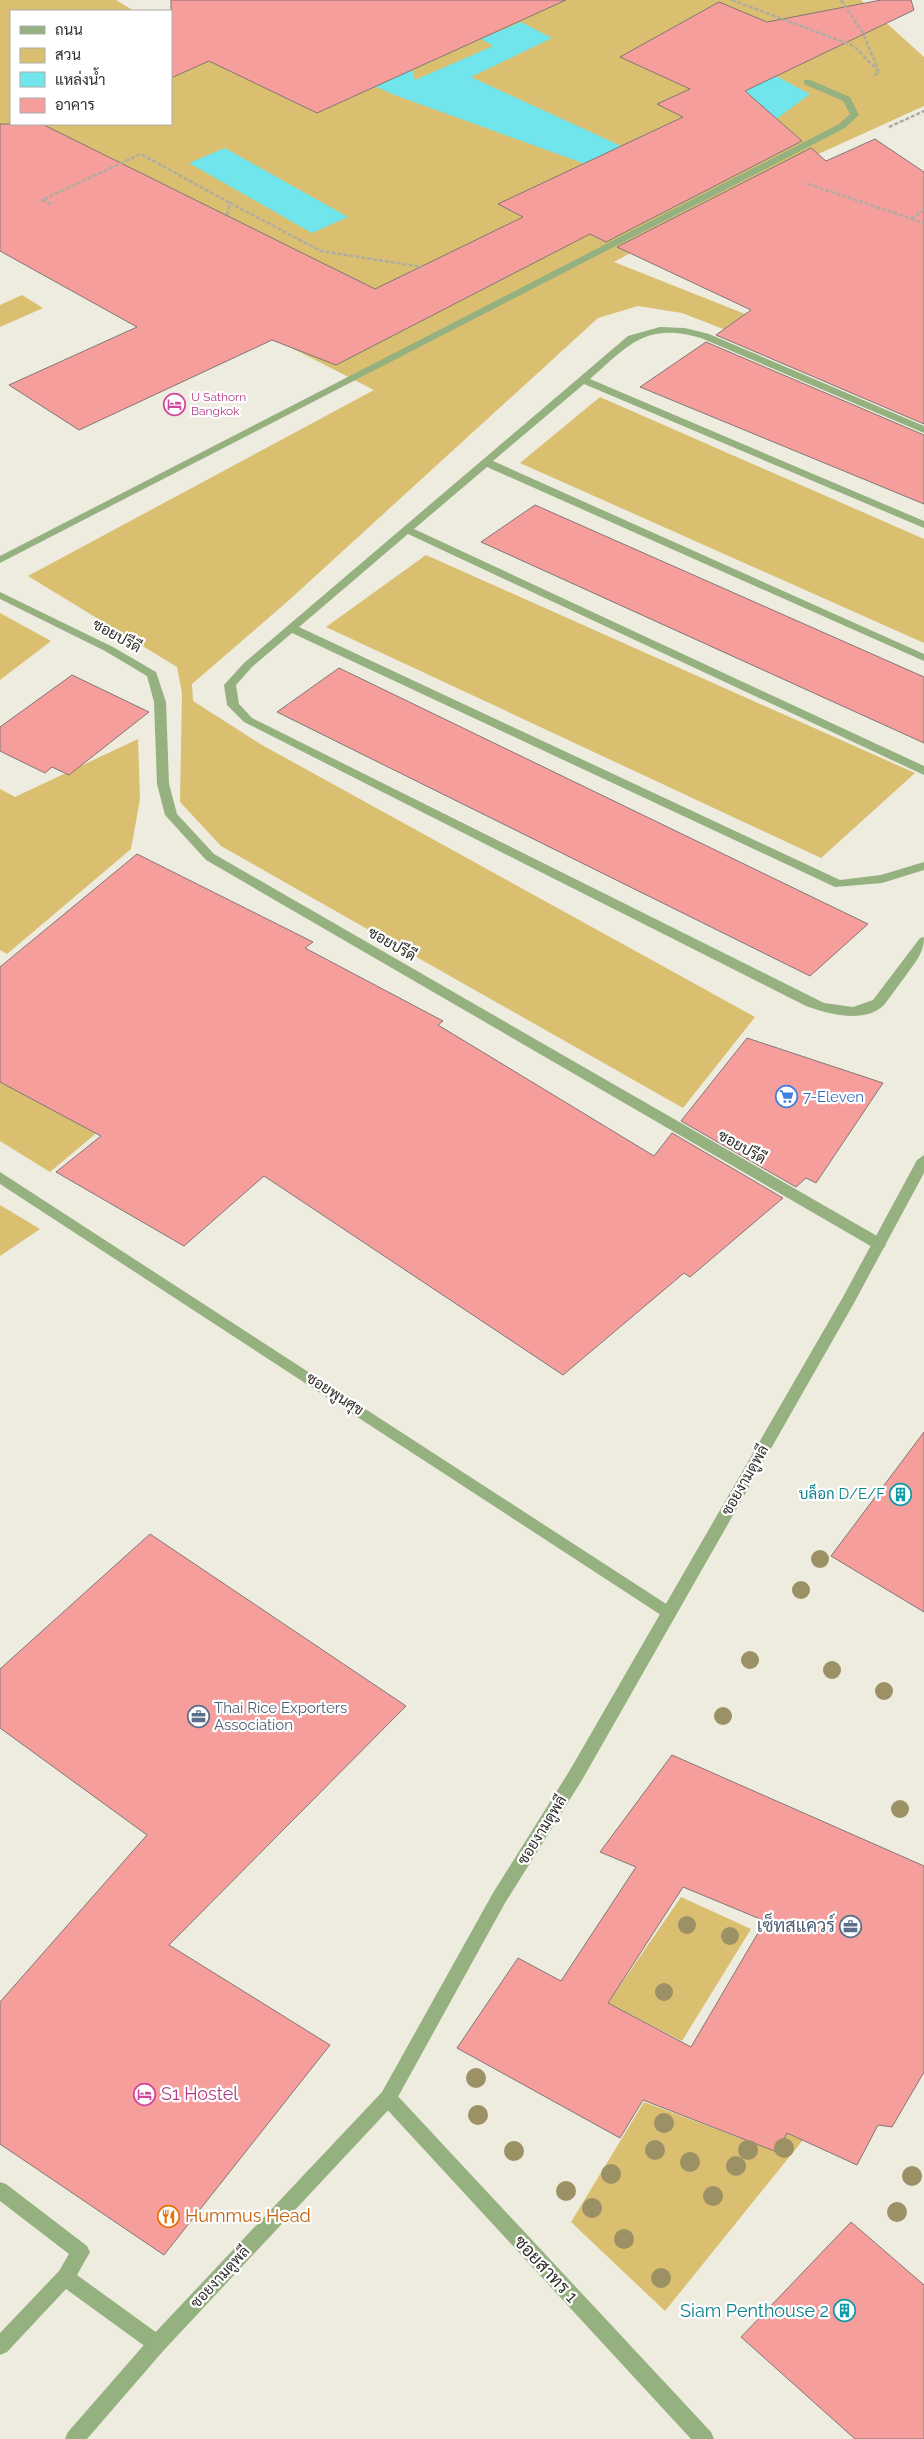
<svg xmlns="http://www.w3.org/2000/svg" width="924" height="2439" font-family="Raleway,Sarabun,sans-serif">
<rect width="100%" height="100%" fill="#eeebdf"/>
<path fill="#dabf70" d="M 0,0 L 116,0 L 134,11 L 11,11 L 11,124 L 171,124 L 171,25 L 250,0 L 861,0 L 924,57 L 924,106 L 772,175 L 614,262 L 924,385 L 924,407 L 682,313 L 638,306 L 598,318 L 288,601 L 192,684 L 193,701 L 262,745 L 755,1017 L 683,1108 L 221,846 L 180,802 L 182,693 L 177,667 L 28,576 L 374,390 L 0,199 Z
M 22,295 L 43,308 L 0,327 L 0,305 Z
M 600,397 L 924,539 L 924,643 L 520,463 Z
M 426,555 L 915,773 L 821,858 L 326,627 Z
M 0,613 L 51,641 L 0,680 Z
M 138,739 L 140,799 L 131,849 L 7,954 L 0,950 L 0,789 L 15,797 Z
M 0,1081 L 100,1130 L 50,1172 L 0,1141 Z
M 0,1205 L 40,1229 L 0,1256 Z
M 681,1897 L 751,1929 L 682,2041 L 608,2003 Z
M 644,2102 L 777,2152 L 786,2133 L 803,2140 L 665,2311 L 571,2222 Z"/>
<path fill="#70e5eb" d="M 521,22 L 552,38 L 471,77 L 621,146 L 776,76 L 810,94 L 741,145 L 599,169 L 392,94 L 281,43 L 412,69 L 415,80 L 493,46 L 481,39 Z
M 225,148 L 348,217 L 312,233 L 189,163 Z"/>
<path fill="#f69e9c" stroke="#827675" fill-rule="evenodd" d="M 171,0 L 566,0 L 317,113 L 209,61 L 171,78 Z
M 881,0 L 911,0 L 914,10 L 745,91 L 802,141 L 606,242 L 590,234 L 336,365 L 272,340 L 79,430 L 9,385 L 137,327 L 0,251 L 0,124 L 42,124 L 375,289 L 523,217 L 498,204 L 683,117 L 657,104 L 690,89 L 620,57 L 719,2 L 767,22 Z
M 875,139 L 924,172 L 924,424 L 716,335 L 751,310 L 617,247 L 811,148 L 826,161 Z
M 706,342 L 924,435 L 924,504 L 640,387 Z
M 535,505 L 924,677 L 924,743 L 481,542 Z
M 339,668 L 868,924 L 810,976 L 277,712 Z
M 72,675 L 149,712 L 69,775 L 52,767 L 45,773 L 0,751 L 0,727 Z
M 137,854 L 313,942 L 305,948 L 443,1021 L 438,1025 L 654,1156 L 672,1133 L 783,1198 L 690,1277 L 684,1273 L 563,1375 L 264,1176 L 184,1246 L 56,1172 L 101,1136 L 0,1082 L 0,967 Z
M 747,1038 L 883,1083 L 816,1183 L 806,1178 L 796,1187 L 681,1121 Z
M 924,1432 L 924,1612 L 831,1556 Z
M 150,1534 L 406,1706 L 169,1945 L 330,2045 L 164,2255 L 0,2144 L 0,2002 L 147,1835 L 0,1728 L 0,1669 Z
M 672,1755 L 924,1866 L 924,2072 L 892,2127 L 878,2125 L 857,2165 L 787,2133 L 777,2152 L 643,2100 L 620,2138 L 457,2048 L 518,1958 L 561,1981 L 636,1867 L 600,1852 ZM 683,1887 L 765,1921 L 691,2047 L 608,2003 Z
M 851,2222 L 924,2285 L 924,2439 L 855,2439 L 741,2337 Z"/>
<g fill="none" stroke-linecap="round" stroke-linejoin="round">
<path stroke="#aeaca3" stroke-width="2.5" stroke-dasharray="4 2" stroke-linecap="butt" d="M 732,0 L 854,46 L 879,72 L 873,77
M 841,0 L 863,33 L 878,69
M 889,127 L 924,111
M 808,184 L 924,223
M 51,204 L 42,200 L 141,154 L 230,203
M 227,215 L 230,203 L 321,251 L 422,267
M 911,219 L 924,210"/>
<path fill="#95b180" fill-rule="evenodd" d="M 804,80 L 810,80 L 850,97 L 859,115 L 845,128 L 0,563 L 0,556 L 839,124 L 850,114 L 843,101 L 804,84 Z
M 660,327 L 685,328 L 709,334 L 924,426 L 924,433 L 701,338 C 645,322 629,345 590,379 L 924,521 L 924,528 L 584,384 L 493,461 L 924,654 L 924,661 L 487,467 L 414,529 L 924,766 L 924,775 L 408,534 L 299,627 L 840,880 L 881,875 L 924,862 L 924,870 L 882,883 L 835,887 L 292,633 L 252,667 L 236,685 L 239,704 L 252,718 L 824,1003 L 853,1007 L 873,1000 L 920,938 L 924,937 C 924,953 916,961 907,974 C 899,984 892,995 884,1005 C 865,1024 828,1014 806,1006 L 244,722 L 227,705 L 224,685 L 244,663 L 628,336 Z
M 0,2182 L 6,2184 L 87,2246 L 90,2252 L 77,2275 L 164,2338 L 166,2344 L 164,2350 L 157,2353 L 150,2350 L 66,2289 L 7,2352 L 0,2355 L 0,2333 L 59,2271 L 69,2254 L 0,2201 Z"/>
<path fill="#95b180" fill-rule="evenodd" d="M 0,592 L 113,647 L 156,672 L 166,702 L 169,784 L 177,814 L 214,854 L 884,1240 L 886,1244 L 884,1248 L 874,1248 L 206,860 L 165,815 L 157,784 L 154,702 L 147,676 L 105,651 L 0,599 Z
M 0,1172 L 674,1609 L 677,1613 L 674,1617 L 669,1619 L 664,1617 L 0,1184 Z
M 388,2090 L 394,2092 L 711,2432 L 714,2439 L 691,2439 L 382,2104 L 379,2098 L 382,2092 Z"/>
<path fill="#95b180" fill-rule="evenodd" d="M 924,1155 L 924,1173 L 854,1303 L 582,1780 L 505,1903 L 394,2104 L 164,2350 L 87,2439 L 65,2439 L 68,2432 L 150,2338 L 382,2092 L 493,1893 L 570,1770 L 843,1297 L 917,1160 Z"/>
</g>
<g fill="#9c9065">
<circle cx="820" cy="1559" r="9"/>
<circle cx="801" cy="1590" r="9"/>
<circle cx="750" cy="1660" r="9"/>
<circle cx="832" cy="1670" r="9"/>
<circle cx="884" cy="1691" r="9"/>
<circle cx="723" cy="1716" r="9"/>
<circle cx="900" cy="1809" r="9"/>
<circle cx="687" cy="1925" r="9"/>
<circle cx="730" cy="1936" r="9"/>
<circle cx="664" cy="1992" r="9"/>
<circle cx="476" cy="2078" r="10"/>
<circle cx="478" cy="2115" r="10"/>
<circle cx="664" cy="2123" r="10"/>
<circle cx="784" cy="2148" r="10"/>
<circle cx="655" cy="2150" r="10"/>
<circle cx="748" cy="2150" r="10"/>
<circle cx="514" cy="2151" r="10"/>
<circle cx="690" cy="2162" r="10"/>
<circle cx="736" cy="2166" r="10"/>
<circle cx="611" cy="2174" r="10"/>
<circle cx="912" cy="2176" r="10"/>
<circle cx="566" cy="2191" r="10"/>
<circle cx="713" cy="2196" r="10"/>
<circle cx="592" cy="2208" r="10"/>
<circle cx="897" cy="2212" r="10"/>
<circle cx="624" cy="2239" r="10"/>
<circle cx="661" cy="2278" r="10"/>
</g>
<defs>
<symbol id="hotel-ring" viewBox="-11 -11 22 22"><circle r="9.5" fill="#fff" stroke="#d1479c" stroke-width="1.5"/><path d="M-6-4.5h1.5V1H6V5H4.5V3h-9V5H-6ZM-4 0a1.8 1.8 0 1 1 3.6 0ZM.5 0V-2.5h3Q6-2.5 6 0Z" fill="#d1479c"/></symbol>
<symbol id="supermarket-ring" viewBox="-11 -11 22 22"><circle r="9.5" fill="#fff" stroke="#3f7fe0" stroke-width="1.5"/><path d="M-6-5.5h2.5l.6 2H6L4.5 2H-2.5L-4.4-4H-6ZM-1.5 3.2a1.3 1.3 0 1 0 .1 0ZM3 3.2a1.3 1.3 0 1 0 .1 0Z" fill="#3f7fe0"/></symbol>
<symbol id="building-ring" viewBox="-11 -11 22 22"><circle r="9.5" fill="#fff" stroke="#0f9aa8" stroke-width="1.5"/><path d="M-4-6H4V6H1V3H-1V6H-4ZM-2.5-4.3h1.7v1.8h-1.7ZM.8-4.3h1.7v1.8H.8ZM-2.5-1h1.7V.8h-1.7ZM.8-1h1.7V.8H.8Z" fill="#0f9aa8"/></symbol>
<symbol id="office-ring" viewBox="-11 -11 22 22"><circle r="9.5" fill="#fff" stroke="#5c6f8a" stroke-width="1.5"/><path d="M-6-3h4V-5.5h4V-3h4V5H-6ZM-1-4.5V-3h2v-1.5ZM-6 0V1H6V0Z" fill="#5c6f8a"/></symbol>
<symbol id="restaurant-ring" viewBox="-11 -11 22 22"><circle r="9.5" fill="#fff" stroke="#e8710a" stroke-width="1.5"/><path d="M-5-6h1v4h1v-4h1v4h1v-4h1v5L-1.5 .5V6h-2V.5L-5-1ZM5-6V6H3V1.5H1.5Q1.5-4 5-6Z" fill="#e8710a"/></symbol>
</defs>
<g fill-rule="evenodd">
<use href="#hotel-ring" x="162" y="392" width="25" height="25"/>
<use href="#supermarket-ring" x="774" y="1084" width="25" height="25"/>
<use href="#building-ring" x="888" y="1482" width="25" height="25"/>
<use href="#office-ring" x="186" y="1704" width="25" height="25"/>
<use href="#office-ring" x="838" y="1914" width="25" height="25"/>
<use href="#hotel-ring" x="132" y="2082" width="25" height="25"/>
<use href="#restaurant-ring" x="156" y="2204" width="25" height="25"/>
<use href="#building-ring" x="832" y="2298" width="25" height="25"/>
</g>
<g text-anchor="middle" stroke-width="4.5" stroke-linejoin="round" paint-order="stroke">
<g font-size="12" fill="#b23c85" stroke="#fff" text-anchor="start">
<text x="191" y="401">U Sathorn<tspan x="191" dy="14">Bangkok</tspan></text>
</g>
<g font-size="15" fill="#302f2b" stroke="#fff">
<text transform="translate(117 636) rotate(29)" y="5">ซอยปรีดี</text>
<text transform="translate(392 944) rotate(30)" y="5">ซอยปรีดี</text>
<text transform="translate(742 1147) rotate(30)" y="5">ซอยปรีดี</text>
<text transform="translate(335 1394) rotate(33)" y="5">ซอยพูนศุข</text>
<text transform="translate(745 1480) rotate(-60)" y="5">ซอยงามดูพลี</text>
<text transform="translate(542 1830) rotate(-58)" y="5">ซอยงามดูพลี</text>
<text transform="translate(220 2277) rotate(-47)" y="5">ซอยงามดูพลี</text>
</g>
<g font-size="15" fill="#366cbe" stroke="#fff" text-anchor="start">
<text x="803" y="1102">7-Eleven</text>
</g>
<g font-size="15" fill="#0d838f" stroke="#fff" text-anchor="end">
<text x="885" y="1499">บล็อก D/E/F</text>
</g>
<g font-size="15" fill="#4e5e75" stroke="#fff" text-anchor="start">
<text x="214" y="1713">Thai Rice Exporters<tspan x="214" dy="17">Association</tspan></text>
</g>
<g font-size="18" fill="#4e5e75" stroke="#fff" text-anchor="end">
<text x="835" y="1932">เซ็ทสแควร์</text>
</g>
<g font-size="18" fill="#b23c85" stroke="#fff" text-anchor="start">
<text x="161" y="2100">S1 Hostel</text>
</g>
<g font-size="18" fill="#c56008" stroke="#fff" text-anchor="start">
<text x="185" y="2222">Hummus Head</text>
</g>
<g font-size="18" fill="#302f2b" stroke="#fff">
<text transform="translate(546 2269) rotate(47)" y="6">ซอยสาทร 1</text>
</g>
<g font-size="18" fill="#0d838f" stroke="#fff" text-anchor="end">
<text x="829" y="2317">Siam Penthouse 2</text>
</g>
</g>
<rect x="10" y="10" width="162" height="115" fill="#ffffff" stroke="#acacaa"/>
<rect x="20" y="26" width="25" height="8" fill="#95b180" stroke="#acacaa"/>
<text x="55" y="35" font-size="15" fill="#302f2b">ถนน</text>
<rect x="20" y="48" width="25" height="15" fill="#dabf70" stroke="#acacaa"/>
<text x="55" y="60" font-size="15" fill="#302f2b">สวน</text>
<rect x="20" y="72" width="25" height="15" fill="#70e5eb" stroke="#acacaa"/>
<text x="55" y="85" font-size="15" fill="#302f2b">แหล่งน้ำ</text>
<rect x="20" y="98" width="25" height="15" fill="#f69e9c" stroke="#acacaa"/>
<text x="55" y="110" font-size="15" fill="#302f2b">อาคาร</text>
</svg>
